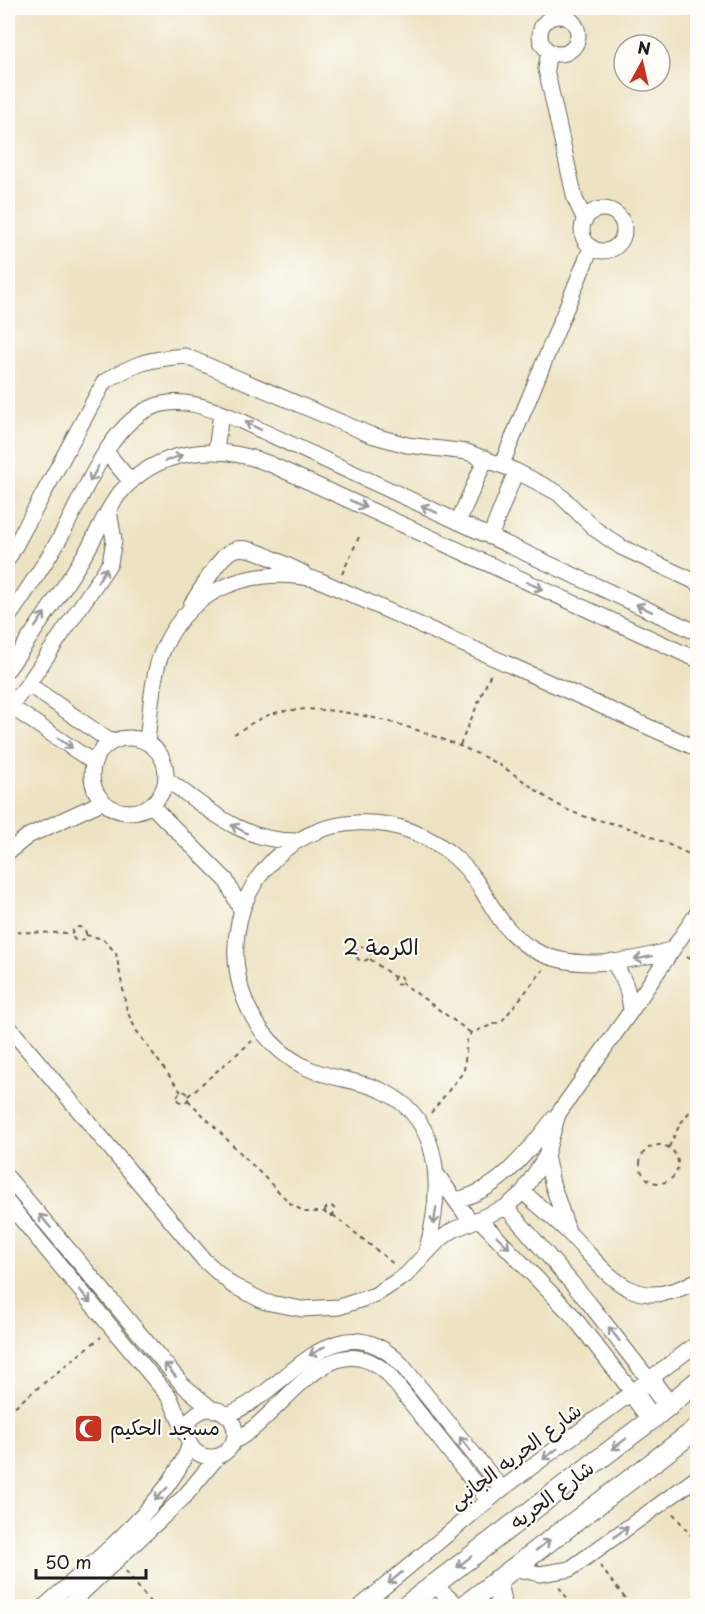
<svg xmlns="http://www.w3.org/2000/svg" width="705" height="1614" font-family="'Playpen Sans','Playpen Sans Arabic',sans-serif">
<rect width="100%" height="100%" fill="#fdfcf7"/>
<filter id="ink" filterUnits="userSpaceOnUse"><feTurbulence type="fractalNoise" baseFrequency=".0167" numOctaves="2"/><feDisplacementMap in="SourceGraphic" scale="12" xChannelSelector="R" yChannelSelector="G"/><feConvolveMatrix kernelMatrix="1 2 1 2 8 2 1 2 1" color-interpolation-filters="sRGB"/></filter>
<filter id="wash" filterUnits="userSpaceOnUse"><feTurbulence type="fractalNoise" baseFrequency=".008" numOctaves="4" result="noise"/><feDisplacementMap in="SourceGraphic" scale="24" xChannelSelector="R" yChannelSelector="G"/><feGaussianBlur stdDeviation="1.35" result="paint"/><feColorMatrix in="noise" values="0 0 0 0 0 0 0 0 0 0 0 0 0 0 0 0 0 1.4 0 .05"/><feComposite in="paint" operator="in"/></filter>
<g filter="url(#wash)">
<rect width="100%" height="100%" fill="#ede3c3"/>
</g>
<g filter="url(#ink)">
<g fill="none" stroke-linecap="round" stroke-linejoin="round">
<defs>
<path id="minor" d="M540 35a19 19 0 1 1 38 0a19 19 0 1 1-38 0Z
M 549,51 L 546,69 L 575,199 L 585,220
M582 230a21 21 0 1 1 42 0a21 21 0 1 1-42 0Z
M 216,451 L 221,413
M 107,453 L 131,482
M 502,464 L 591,248
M 458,522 L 486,458
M 490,537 L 516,471
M 8,559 L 104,382 C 135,363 149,359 185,356 L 371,435 L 407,445 L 467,452 L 516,471 L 558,493 L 595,529 L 621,547 L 698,583
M 191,605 C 235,535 229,537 303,573
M 8,618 C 26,592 44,565 60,538 C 82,499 109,423 153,407 C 183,395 214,410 241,421 L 698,633
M 8,669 C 34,632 61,593 85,554 C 97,535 105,512 119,494 C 157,448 218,443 270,464 L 698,660
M 28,684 L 111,742
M 10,706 L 93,762
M 8,709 L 28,684 L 110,563 L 114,540 L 109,511
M92 775a37 37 0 1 1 74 0a37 37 0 1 1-74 0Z
M 147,742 C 150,716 151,686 159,660 C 183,589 252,564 319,580 L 698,749
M 166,779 C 209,809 240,841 296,841
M 151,805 L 226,880 L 241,910
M 8,852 L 28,836 L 102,802
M 612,961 C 624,977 629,991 631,1011
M 8,1026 L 204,1260 L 232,1285 L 265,1302 L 302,1309 L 339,1307 L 375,1295 L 406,1275 L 438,1241 L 453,1230 L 506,1207 L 523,1192 L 546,1156 L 558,1114 L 631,1011 L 698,912
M 546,1156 L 552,1183 L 568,1231
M 438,1176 L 471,1222
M 8,1178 L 183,1385 L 213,1410
M 523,1192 C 539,1206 556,1220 571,1235 C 611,1277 634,1316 698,1280
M 455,1200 C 500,1191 527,1152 554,1118
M 8,1203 L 170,1398 L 187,1437
M 506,1207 L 589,1303 L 650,1381
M 480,1220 L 572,1315 L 633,1393
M 426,1252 C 442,1196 446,1123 385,1092 C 359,1079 331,1080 305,1067 C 232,1030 214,932 264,870 C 313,809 404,808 459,861 C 489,889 493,927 534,950 C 573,972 632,962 673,949
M187 1433a24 24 0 1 1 48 0a24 24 0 1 1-48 0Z
M 226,1415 C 286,1395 334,1296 401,1364 L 502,1489
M 234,1441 C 282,1418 329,1319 388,1374 L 488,1500
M 513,1568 L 540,1574 L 570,1569 L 698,1477
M 434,1585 L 458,1606
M 45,1606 C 90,1565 171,1501 190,1444
M 68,1606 L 185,1496 L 218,1456
M 361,1606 L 502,1489 L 698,1343"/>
<path id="major" d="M 650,1381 L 669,1406
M 633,1393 L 652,1419
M 497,1580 L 501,1599 L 499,1606
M 406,1606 L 652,1419 L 698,1381
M 464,1606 L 698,1428"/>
</defs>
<use href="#minor" stroke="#656256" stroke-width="17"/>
<use href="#major" stroke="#656256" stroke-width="22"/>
<path stroke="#656256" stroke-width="2" stroke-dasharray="4.5 4.5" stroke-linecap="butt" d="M 342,574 L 359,537
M 234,734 C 248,726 263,715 279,712 C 340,699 448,736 501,766 C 522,778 541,796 562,807 C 585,820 611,821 635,830 C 656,838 677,849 698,858
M 460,745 L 491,673
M72 934a7 7 0 1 1 14 0a7 7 0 1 1-14 0Z
M 8,932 L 72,933
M 86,935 L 103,939 L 116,953 L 127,1011 L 136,1030 L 181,1092
M356 954a7 7 0 1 1 14 0a7 7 0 1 1-14 0Z
M 687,957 L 698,963
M 370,959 L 394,977
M393.5 980a4.5 4.5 0 1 1 9 0a4.5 4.5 0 1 1-9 0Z
M 401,982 L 471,1033
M177.5 1097a5.5 5.5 0 1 1 11 0a5.5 5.5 0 1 1-11 0Z
M 188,1096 L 252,1041
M 188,1100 L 291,1204 L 305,1212 L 325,1212
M 431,1113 L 464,1071 L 467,1040 L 471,1033 L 502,1021 L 543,970
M640 1164a19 19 0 1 1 38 0a19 19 0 1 1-38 0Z
M 669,1147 L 680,1124 L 698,1101
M325 1211a5 5 0 1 1 10 0a5 5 0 1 1-10 0Z
M 333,1215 L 395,1265
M 8,1412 L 101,1337
M 673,1513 L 698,1544
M 600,1566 L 631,1606
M 126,1571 L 153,1606
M 559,1587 L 573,1606
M 684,1606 L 698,1596"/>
<use href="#minor" stroke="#fff" stroke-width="15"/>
<use href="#major" stroke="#fff" stroke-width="20"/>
</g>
<defs><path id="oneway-shaft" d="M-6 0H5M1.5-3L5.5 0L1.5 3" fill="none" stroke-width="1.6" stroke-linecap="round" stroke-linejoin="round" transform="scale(1.5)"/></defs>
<g stroke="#999">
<use href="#oneway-shaft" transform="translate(253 426) rotate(-154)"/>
<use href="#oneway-shaft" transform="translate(174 458) rotate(-18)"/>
<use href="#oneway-shaft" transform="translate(94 474) rotate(119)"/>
<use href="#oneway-shaft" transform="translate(358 504) rotate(25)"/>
<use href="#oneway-shaft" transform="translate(429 509) rotate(-155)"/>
<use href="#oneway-shaft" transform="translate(102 575) rotate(-57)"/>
<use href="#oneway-shaft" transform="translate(535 586) rotate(25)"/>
<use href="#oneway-shaft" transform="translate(644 608) rotate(-155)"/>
<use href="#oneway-shaft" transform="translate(40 620) rotate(-56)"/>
<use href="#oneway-shaft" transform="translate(65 743) rotate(34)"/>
<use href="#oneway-shaft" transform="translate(239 829) rotate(-152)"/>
<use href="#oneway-shaft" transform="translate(643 958) rotate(169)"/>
<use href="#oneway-shaft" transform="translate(435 1216) rotate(99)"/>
<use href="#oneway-shaft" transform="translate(45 1221) rotate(-130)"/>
<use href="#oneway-shaft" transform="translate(503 1242) rotate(44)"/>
<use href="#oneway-shaft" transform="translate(85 1296) rotate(50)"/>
<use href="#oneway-shaft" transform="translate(614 1334) rotate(-128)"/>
<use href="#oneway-shaft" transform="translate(317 1351) rotate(150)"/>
<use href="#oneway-shaft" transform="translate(170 1370) rotate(-130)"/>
<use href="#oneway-shaft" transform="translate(465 1444) rotate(-129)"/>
<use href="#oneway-shaft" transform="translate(619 1444) rotate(143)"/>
<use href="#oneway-shaft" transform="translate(550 1454) rotate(144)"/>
<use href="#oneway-shaft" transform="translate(161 1494) rotate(134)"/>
<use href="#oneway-shaft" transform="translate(621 1532) rotate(-36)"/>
<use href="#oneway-shaft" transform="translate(543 1545) rotate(-38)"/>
<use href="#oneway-shaft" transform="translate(464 1562) rotate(142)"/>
<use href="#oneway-shaft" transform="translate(395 1578) rotate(140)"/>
</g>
</g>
<defs>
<symbol id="mosque-square" viewBox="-11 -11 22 22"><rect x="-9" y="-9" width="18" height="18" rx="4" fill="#c8321e" stroke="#fdfcf7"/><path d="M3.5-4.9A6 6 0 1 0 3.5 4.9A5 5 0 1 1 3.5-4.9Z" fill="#fff"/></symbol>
</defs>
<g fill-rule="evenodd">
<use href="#mosque-square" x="72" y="1412" width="33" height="33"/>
</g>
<g text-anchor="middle" stroke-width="4.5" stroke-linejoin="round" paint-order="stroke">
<g font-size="20" fill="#1c1c1c" stroke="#fdfcf7" text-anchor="start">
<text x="110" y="1435">مسجد الحكيم</text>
</g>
<g font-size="20" fill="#1c1c1c" stroke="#fdfcf7">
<text transform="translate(515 1456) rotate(-37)" y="7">شارع الحريه الجانبى</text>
<text transform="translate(552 1495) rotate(-37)" y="7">شارع الحريه</text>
</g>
<g font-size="22" fill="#1c1c1c" stroke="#fdfcf7">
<text x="381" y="955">الكرمة 2</text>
</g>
</g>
<rect width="705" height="1614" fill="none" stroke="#fdfcf7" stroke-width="30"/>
<g transform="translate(642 63) rotate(8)"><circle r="28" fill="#fdfcf7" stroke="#a3a29f" stroke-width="1.5"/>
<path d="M0-4.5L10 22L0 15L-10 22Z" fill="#c8321e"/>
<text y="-9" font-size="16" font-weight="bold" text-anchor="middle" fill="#1c1c1c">N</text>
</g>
<path d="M36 1569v9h110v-9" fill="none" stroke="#1c1c1c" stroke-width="3"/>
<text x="45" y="1569" font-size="18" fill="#1c1c1c" stroke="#fdfcf7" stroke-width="4.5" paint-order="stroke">50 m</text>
</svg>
